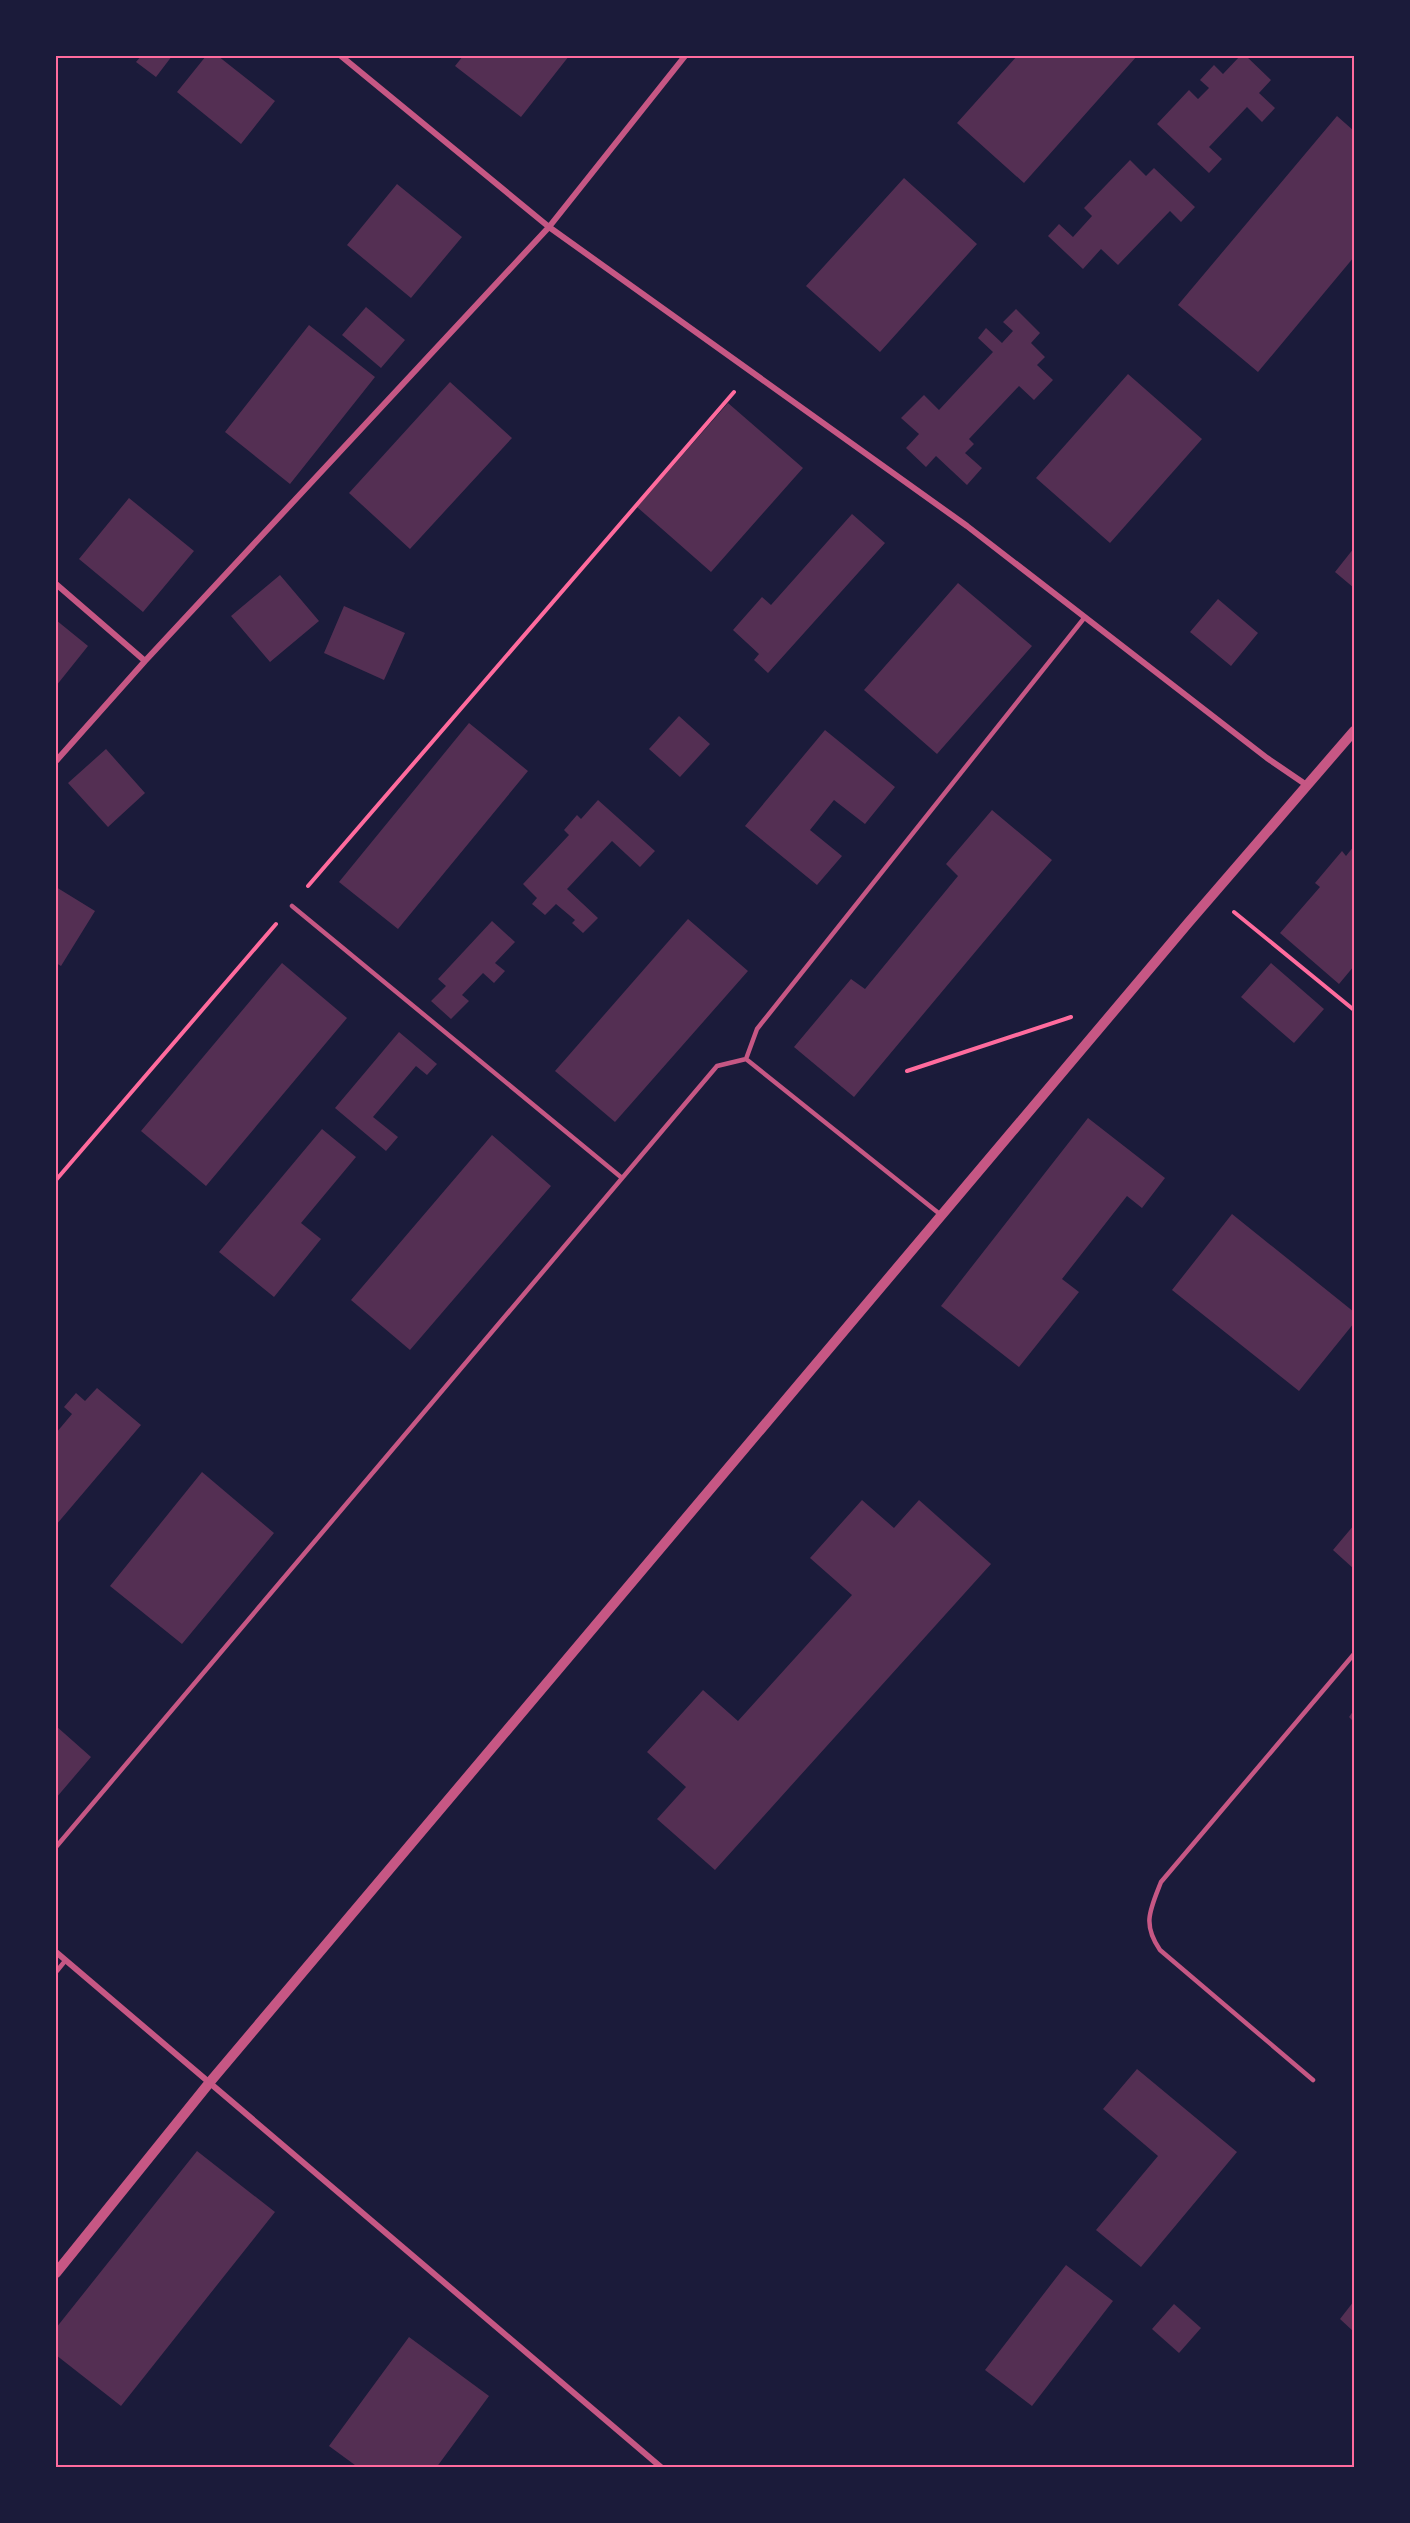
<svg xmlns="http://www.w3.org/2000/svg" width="1410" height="2523" font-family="Helvetica,sans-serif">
<rect width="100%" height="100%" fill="#1b1b3a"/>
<path fill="#542f53" d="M 141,56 L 172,56 L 156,77 L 136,62 Z
M 206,56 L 218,56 L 275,101 L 241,144 L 177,92 Z
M 463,56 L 569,56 L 521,117 L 455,66 Z
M 1017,56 L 1137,56 L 1024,183 L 957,123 Z
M 1240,56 L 1246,56 L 1271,80 L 1259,93 L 1275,108 L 1262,122 L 1247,107 L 1209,147 L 1222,159 L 1209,173 L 1157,124 L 1189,90 L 1198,99 L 1209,88 L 1200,80 L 1214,65 L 1223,74 Z
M 1337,116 L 1354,131 L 1354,257 L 1258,372 L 1178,305 Z
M 1130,160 L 1146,176 L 1154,168 L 1195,207 L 1181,222 L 1170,211 L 1118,265 L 1101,249 L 1083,269 L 1048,236 L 1059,224 L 1073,237 L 1092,216 L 1084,208 Z
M 904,178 L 977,244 L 880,352 L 806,286 Z
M 397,184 L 462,237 L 411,298 L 347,245 Z
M 366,307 L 405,340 L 381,368 L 342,335 Z
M 1016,309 L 1040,333 L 1031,343 L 1045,357 L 1037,365 L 1053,380 L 1034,400 L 1019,386 L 969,439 L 974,444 L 965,453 L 982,468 L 967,485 L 936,456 L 926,467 L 906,448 L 919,434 L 901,418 L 924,395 L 939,410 L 993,352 L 978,338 L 986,328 L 1002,343 L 1013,331 L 1003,322 Z
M 309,325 L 375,377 L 290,484 L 225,432 Z
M 1128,374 L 1202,439 L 1110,543 L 1036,478 Z
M 450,382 L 512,438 L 410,549 L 349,493 Z
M 728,403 L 803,468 L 711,572 L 637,507 Z
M 129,498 L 194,551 L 143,612 L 79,559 Z
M 852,514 L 885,543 L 768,673 L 754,660 L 759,654 L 733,630 L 762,597 L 771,605 Z
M 1354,548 L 1354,588 L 1335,572 Z
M 280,575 L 319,621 L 270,662 L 231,616 Z
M 958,583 L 1032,646 L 937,754 L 864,690 Z
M 1218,599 L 1258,633 L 1231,666 L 1190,632 Z
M 344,606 L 405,633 L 384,680 L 324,653 Z
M 56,620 L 88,646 L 56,686 Z
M 679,716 L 710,744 L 680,777 L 649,749 Z
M 469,723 L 528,771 L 398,929 L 339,882 Z
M 825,730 L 895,787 L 865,824 L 834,800 L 810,830 L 842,856 L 817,885 L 745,826 Z
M 106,749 L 145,793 L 108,827 L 68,783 Z
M 598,800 L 655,851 L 640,867 L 612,841 L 567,889 L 598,918 L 583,933 L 572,923 L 575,920 L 556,904 L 545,915 L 532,904 L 537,898 L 523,884 L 569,835 L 564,830 L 577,815 L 581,819 Z
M 992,810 L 1052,860 L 854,1097 L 794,1047 L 851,979 L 865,989 L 958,876 L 946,864 Z
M 1354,846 L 1354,966 L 1339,984 L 1280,933 L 1320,887 L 1315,883 L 1342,851 L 1346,856 Z
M 56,887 L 95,911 L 61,966 L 56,963 Z
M 688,919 L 748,971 L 615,1122 L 555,1071 Z
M 492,921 L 515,942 L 495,963 L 505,971 L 494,983 L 483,973 L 462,995 L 469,1001 L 451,1019 L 431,1001 L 446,986 L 438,979 Z
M 282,963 L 347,1018 L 206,1186 L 141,1131 Z
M 1271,963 L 1324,1009 L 1294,1043 L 1241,997 Z
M 399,1032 L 437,1064 L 427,1075 L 416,1066 L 373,1117 L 398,1137 L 386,1151 L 335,1108 Z
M 1088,1118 L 1165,1178 L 1142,1208 L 1127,1196 L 1062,1279 L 1079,1292 L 1019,1367 L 941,1306 Z
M 322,1129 L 356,1157 L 301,1223 L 321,1239 L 274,1297 L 219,1252 Z
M 492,1135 L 551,1186 L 410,1350 L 351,1300 Z
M 1232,1214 L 1354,1312 L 1354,1323 L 1299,1391 L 1172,1290 Z
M 97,1388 L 141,1425 L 56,1525 L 56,1433 L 72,1414 L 64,1407 L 76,1393 L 85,1401 Z
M 202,1472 L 274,1533 L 182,1644 L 110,1586 Z
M 862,1500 L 894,1528 L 919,1500 L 991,1564 L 715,1870 L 657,1819 L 686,1787 L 647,1752 L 703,1690 L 738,1721 L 852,1595 L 810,1558 Z
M 1354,1525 L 1354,1569 L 1333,1550 Z
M 1354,1710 L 1354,1722 L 1349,1717 Z
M 56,1726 L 91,1757 L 56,1798 Z
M 1137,2069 L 1237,2152 L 1141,2267 L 1096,2230 L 1158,2156 L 1103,2109 Z
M 197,2151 L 275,2212 L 121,2406 L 56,2355 L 56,2328 Z
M 1066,2265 L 1113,2301 L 1032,2406 L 985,2370 Z
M 1354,2301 L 1354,2332 L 1340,2319 Z
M 1174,2304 L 1201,2328 L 1179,2353 L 1152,2329 Z
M 409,2337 L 489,2396 L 436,2468 L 359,2468 L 329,2446 Z"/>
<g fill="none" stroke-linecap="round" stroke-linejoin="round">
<path stroke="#ff6b9d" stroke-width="4" d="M 308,886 L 734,392
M 1234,912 L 1354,1010
M 907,1071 L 1071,1017
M 56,1180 L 276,924"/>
<path stroke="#c65784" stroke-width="4.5" d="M 292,906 L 622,1178
M 746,1059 L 757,1029 L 1085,617
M 746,1059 L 941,1215
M 56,1847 L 717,1066 L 746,1059
M 56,1972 L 65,1961
M 1313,2080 L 1160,1950 C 1142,1924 1150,1910 1161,1882 L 1354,1654"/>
<path stroke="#c65784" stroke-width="6" d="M 341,56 L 549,227 L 967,526 L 1267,758 L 1308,786
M 56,584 L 145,661
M 56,761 L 145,661 L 549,227 L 685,56
M 56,1952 L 662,2468"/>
<path stroke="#c65784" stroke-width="10" d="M 56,2273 L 210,2082 L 1189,922 L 1354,731"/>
</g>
<rect width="1410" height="2523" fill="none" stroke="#1b1b3a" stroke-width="114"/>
<rect x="57" y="57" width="1296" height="2409" fill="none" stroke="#ff6b9d" stroke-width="2"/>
</svg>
